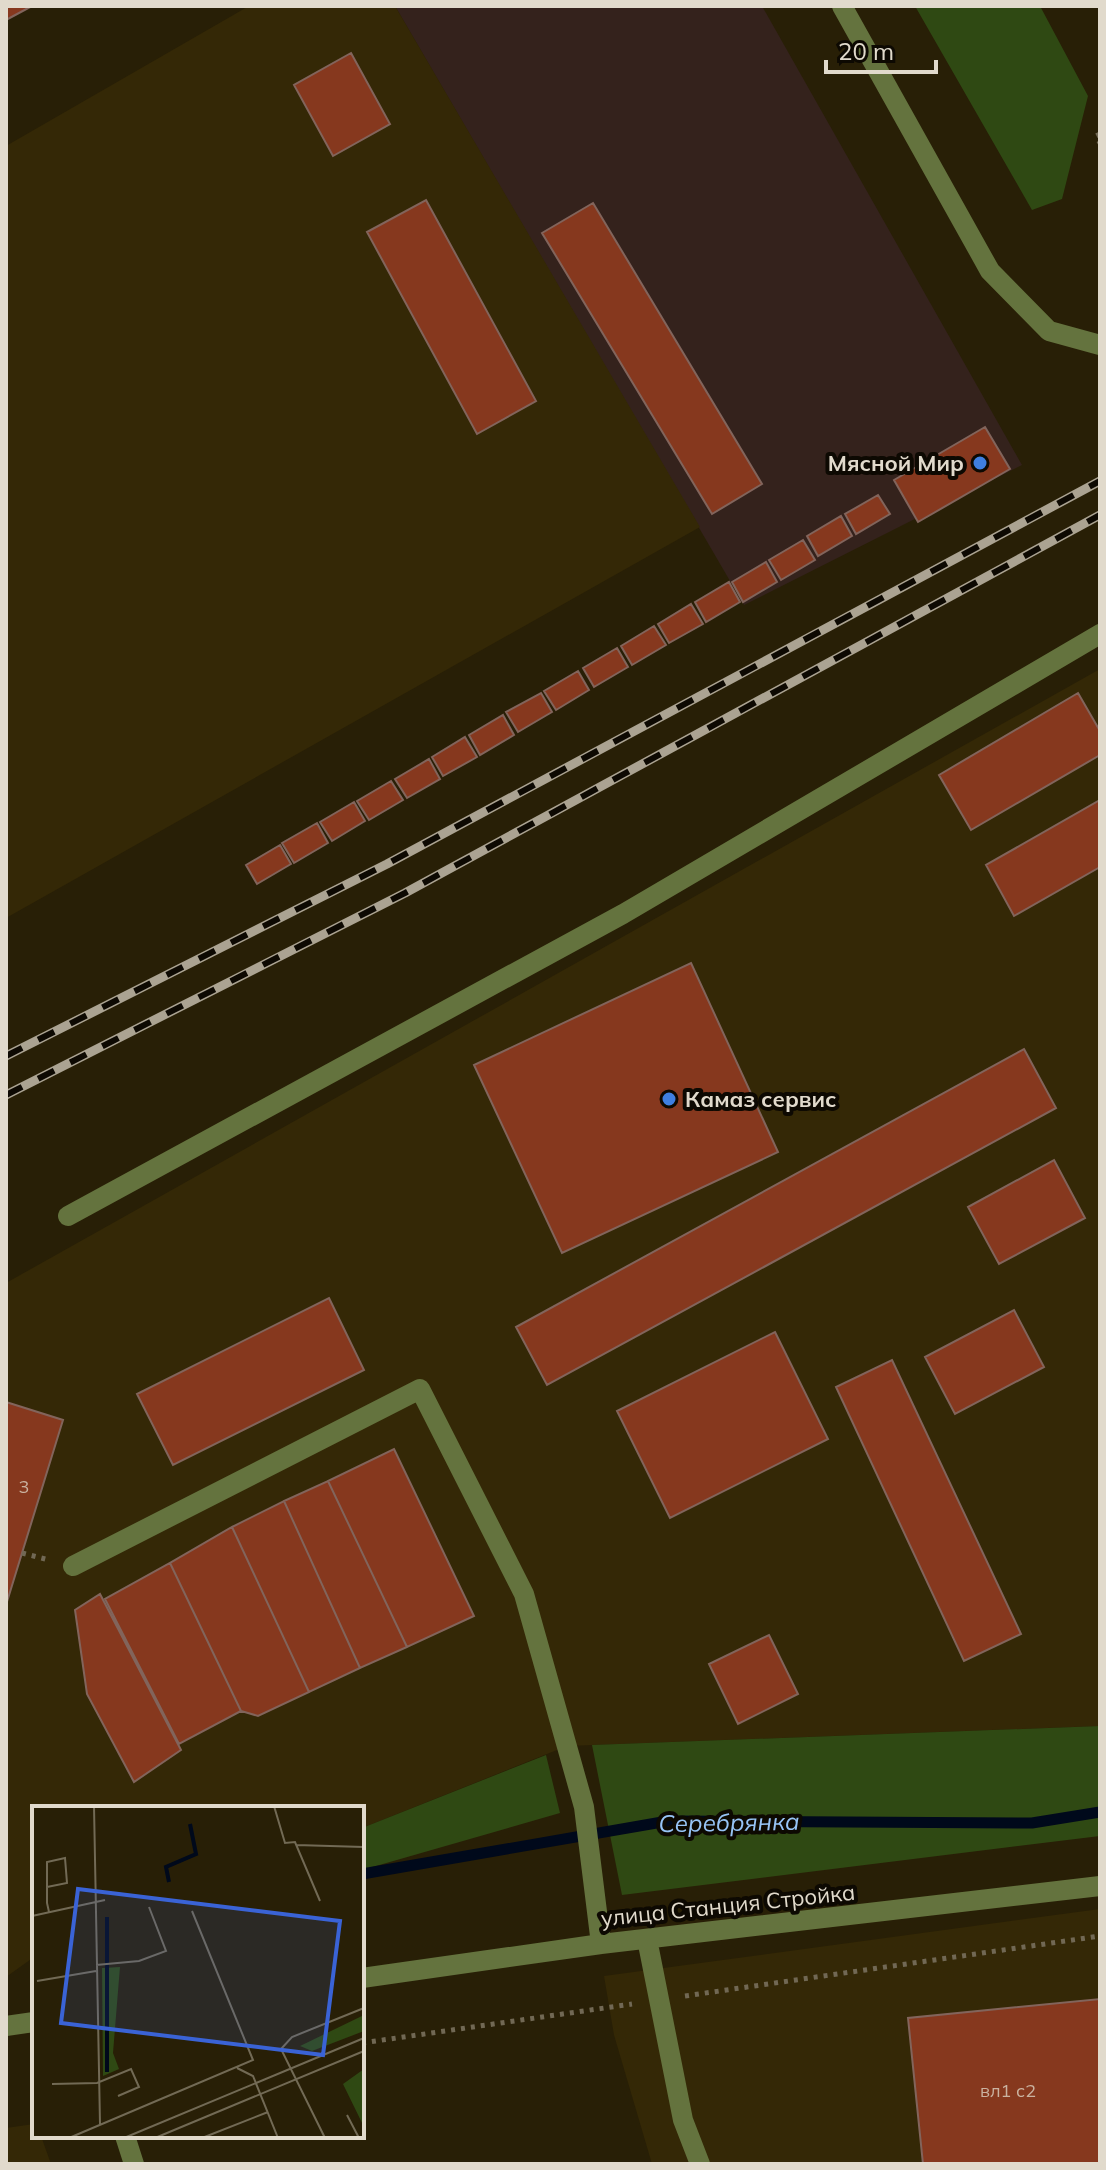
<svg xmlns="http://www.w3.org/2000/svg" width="1106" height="2170" font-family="Mulish,sans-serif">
<rect width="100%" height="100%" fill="#281f06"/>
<path fill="#34221c" d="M 395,6 L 762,6 L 1022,465 L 744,605 Z"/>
<path fill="#342806" d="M 249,6 L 395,6 L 700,527 L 6,918 L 6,146 Z
M 1100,669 L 1100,1726 L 567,1746 L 362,1828 L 362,1808 L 34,1808 L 34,1957 L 6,1977 L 6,1283 Z
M 1100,1909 L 1100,2164 L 652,2164 L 614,2035 L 604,1976 Z
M 34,2124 L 34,2136 L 41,2136 L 51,2164 L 6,2164 L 6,2128 Z"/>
<path fill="#2f4913" d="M 915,6 L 1040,6 L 1088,96 L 1062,199 L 1032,210 Z
M 1100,1726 L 1100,1836 L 622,1895 L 592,1745 Z
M 546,1755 L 560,1813 L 362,1870 L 362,1828 Z"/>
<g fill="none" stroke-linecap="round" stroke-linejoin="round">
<path stroke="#00091b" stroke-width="11" d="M 362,1874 L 668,1821 L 1032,1823 L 1100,1812"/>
</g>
<path fill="#86381e" stroke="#82645b" stroke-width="2" d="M 6,6 L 32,6 L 6,20 Z
M 351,53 L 390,124 L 333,156 L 294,85 Z
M 426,200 L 536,401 L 477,434 L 367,232 Z
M 593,203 L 762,484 L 712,514 L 542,233 Z
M 985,427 L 1010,469 L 918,522 L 894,480 Z
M 878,495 L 890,514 L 856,534 L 845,514 Z
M 841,516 L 852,536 L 818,556 L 807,536 Z
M 803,540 L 815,560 L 781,580 L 769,560 Z
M 766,562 L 777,582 L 743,602 L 732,582 Z
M 729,582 L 740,602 L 706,622 L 695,602 Z
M 691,604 L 703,624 L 669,643 L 658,624 Z
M 654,626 L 666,645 L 632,665 L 621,646 Z
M 617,648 L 628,667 L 594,687 L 583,668 Z
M 578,671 L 589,690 L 556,710 L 544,691 Z
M 541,693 L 552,712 L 518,732 L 506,712 Z
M 1078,693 L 1100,731 L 1100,755 L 971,830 L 939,775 Z
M 503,715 L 514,735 L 480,755 L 469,735 Z
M 465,737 L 477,757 L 443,776 L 432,757 Z
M 429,759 L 440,779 L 407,798 L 395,779 Z
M 391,781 L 403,800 L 369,820 L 357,801 Z
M 1100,800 L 1100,867 L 1014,916 L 986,865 Z
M 354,802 L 365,821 L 332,841 L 320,822 Z
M 317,823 L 328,843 L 294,863 L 282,843 Z
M 280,845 L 291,864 L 257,884 L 246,865 Z
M 691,963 L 778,1152 L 562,1253 L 474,1065 Z
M 1024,1049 L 1056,1108 L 547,1385 L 516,1327 Z
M 1054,1160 L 1085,1218 L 999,1264 L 968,1207 Z
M 329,1298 L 364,1370 L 173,1465 L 137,1394 Z
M 1014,1310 L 1044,1367 L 955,1414 L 925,1357 Z
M 775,1332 L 828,1439 L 670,1518 L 617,1411 Z
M 892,1360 L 1021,1634 L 964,1661 L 836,1387 Z
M 6,1402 L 63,1420 L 6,1605 Z
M 394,1449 L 474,1616 L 407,1647 L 328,1481 Z
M 328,1481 L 407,1647 L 360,1668 L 284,1501 Z
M 284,1501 L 360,1668 L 309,1692 L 232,1527 Z
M 232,1527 L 309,1692 L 258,1716 L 241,1711 L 170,1563 Z
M 170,1563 L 241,1711 L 179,1744 L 105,1599 Z
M 100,1594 L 181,1750 L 134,1782 L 87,1694 L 75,1610 Z
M 769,1635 L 798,1694 L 738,1724 L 709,1664 Z
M 1100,1999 L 1100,2164 L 923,2164 L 908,2018 Z"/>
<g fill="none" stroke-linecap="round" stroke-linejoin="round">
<path stroke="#716854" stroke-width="5" stroke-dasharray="4 6" stroke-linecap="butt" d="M 1100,134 L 1096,136 L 1100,143
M 22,1553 L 49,1560
M 685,1996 L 1100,1936
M 362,2043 L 632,2004"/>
<path stroke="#64733e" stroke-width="20" d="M 842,6 L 990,271 L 1049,331 L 1100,345
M 68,1216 L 623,914 L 1100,634
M 73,1566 L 420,1389 L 524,1594 L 584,1807 L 601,1944
M 647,1939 L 683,2120 L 700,2164
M 362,1978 L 601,1944 L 1100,1886
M 6,2026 L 34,2022
M 125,2136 L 134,2164"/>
<defs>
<path id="rail" d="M 6,1056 L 387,864 L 1100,481
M 6,1095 L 405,893 L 1100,515"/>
</defs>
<use href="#rail" stroke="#aba392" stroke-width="9"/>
<use href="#rail" stroke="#0d0902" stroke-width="6" stroke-dasharray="18" stroke-linecap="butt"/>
</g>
<g fill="#3f7fe0" stroke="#0d0902" stroke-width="3">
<circle cx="980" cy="463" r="8"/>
<circle cx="669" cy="1099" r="8"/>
</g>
<g text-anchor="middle" stroke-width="8" stroke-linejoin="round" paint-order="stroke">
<g font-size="18" fill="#cab2a0">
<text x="24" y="1493">3</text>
<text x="1008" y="2097">вл1 с2</text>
</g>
<g font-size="22" font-weight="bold" fill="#e1dacc" stroke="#0d0902" text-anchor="end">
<text x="964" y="471">Мясной Мир</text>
<text x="685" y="1107" text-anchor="start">Камаз сервис</text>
</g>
<g font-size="22" fill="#e1dacc" stroke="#0d0902">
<text transform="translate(728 1905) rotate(-6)" y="8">улица Станция Стройка</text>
</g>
<g font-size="24" font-style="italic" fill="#97c4f6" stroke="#0d0902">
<text transform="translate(729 1823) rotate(-1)" y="8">Серебрянка</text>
</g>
</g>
<g transform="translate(32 1806)">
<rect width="332" height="332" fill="#281f06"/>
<path d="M 88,161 L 81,247 L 87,263 L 71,270 L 70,162 ZM 332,209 L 332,225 L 280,245 L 268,240 ZM 332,263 L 332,321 L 311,278 Z" fill="#2f4913"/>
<path fill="none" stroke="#00091b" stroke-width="4" d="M 137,76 L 134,61 L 164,48 L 158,18M 75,266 L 75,111"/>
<path fill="none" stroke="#726a55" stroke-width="2" d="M 62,0 L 68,318M 242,0 L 253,37 L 263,36 L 288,95M 264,39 L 332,41M 15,81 L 35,77 L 33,52 L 15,56 L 15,97 L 17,106M 0,110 L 73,94M 64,159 L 107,155 L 134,145 L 117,101M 5,175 L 64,165M 205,262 L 221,270 L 246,332M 20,278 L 65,277 L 99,263 L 107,281 L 86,290M 315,309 L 327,332M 37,332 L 221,254 L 160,105M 92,332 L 332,232M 123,332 L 332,245M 170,332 L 236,306M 293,332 L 249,243 L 260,231 L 332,202"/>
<path fill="#3a63d6" fill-opacity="0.15" stroke="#3a63d6" stroke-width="4" d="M 46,83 L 308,115 L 291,249 L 29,217 Z"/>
<rect width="332" height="332" fill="none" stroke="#e1dacc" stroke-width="4"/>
</g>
<rect width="1106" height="2170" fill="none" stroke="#e1dacc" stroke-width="16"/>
<path d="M826 60v12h110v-12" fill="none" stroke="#e1dacc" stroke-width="4"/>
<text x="838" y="60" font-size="24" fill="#e1dacc" stroke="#0d0902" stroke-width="6" paint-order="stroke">20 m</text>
</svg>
